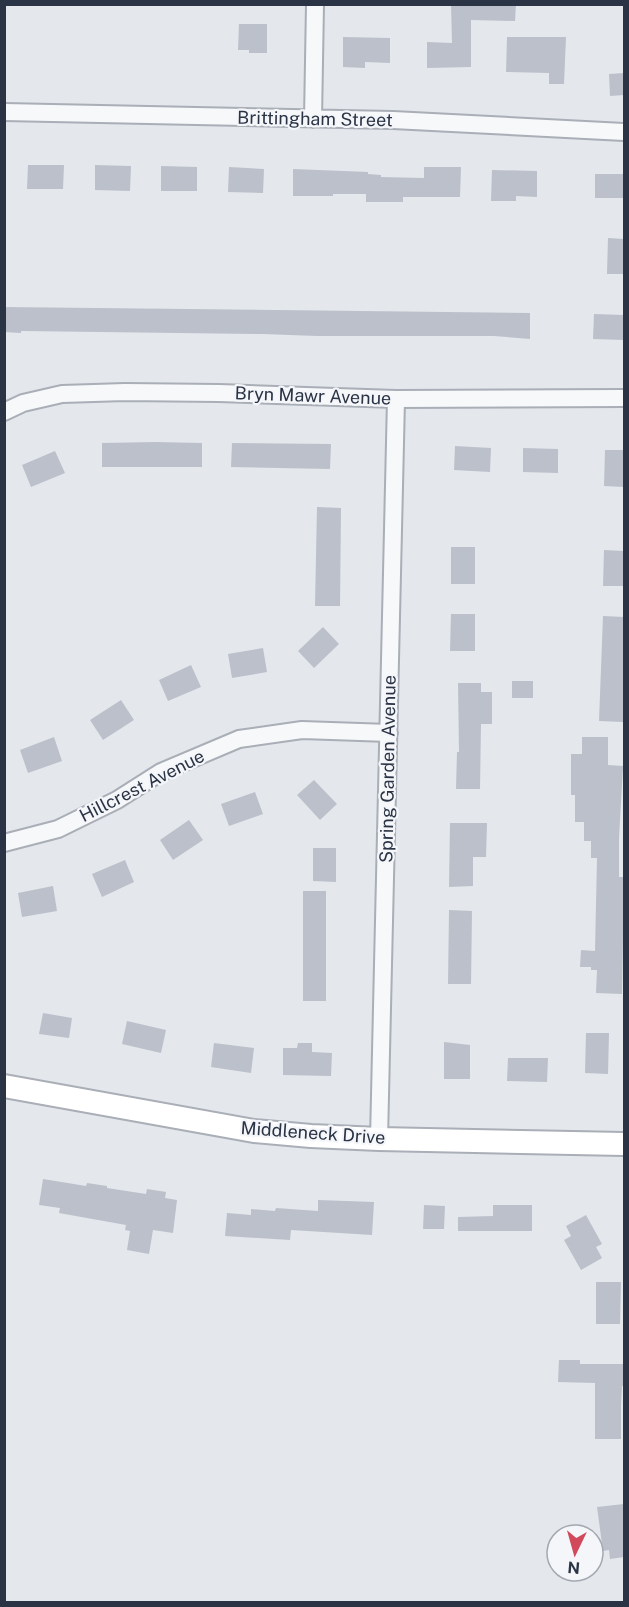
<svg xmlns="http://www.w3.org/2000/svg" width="629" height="1607" font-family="'Public Sans',sans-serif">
<rect width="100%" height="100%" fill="#e4e7ec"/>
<path fill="#bbc0ca" d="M 451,4 L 516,4 L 515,21 L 471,20 L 471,67 L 427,68 L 427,42 L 452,43 Z
M 239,24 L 267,24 L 267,53 L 249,53 L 249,50 L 238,50 Z
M 343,37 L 390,38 L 390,63 L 365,62 L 365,68 L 343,67 Z
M 507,37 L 566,37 L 564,84 L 549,84 L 549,73 L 506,72 Z
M 624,73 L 624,95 L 610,96 L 609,74 Z
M 28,165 L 64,165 L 63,189 L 27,189 Z
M 95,165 L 131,166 L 130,191 L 95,190 Z
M 161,166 L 197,167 L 197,191 L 161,191 Z
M 229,167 L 264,169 L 263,193 L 228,192 Z
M 424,167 L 461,167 L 460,197 L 403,197 L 403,202 L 366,202 L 366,194 L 333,194 L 333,196 L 293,196 L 293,169 L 368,172 L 368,174 L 381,175 L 381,177 L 424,178 Z
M 492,170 L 537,171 L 537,197 L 516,196 L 516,201 L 491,201 Z
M 595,174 L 624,174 L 624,198 L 595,198 Z
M 608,238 L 624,239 L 624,274 L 607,274 Z
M 4,307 L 530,313 L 530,339 L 494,336 L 317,336 L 263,334 L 21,331 L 21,333 L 4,332 Z
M 594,314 L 624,315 L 624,340 L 593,339 Z
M 155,442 L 202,443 L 202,467 L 102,467 L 102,443 Z
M 232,443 L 331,444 L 330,469 L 231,467 Z
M 455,446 L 491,448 L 490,472 L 454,470 Z
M 523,448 L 558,449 L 558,473 L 523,472 Z
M 605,450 L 624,450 L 624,487 L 604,486 Z
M 55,451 L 65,473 L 31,487 L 22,465 Z
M 317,507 L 341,508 L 340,606 L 315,606 Z
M 451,547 L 475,547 L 475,584 L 451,584 Z
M 604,550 L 624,551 L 624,586 L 603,586 Z
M 451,614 L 475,614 L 475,651 L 450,651 Z
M 603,616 L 624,617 L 624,722 L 599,721 Z
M 323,627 L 339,644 L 314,668 L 298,651 Z
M 263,648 L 267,672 L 232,678 L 228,654 Z
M 191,665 L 201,687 L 168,701 L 159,680 Z
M 512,681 L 533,681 L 533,698 L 512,698 Z
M 458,683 L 481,683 L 481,692 L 492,692 L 492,724 L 481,724 L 480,789 L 456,789 L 457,752 L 459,752 Z
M 121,700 L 134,720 L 103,740 L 90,720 Z
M 54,737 L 62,761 L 28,773 L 20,750 Z
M 582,737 L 608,737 L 608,765 L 623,766 L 619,838 L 619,877 L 624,877 L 622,994 L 596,993 L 597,970 L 591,970 L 591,967 L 580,967 L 581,950 L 595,951 L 597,858 L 591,858 L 591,841 L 584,841 L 584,822 L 575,822 L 575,795 L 571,795 L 571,754 L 582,754 Z
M 314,780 L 337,804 L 320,820 L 297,795 Z
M 255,792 L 263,814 L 229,826 L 221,804 Z
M 189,820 L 203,840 L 173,860 L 160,840 Z
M 450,823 L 487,823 L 486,857 L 473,857 L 473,886 L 449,887 Z
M 313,848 L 336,848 L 336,882 L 313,881 Z
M 125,860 L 134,882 L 102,897 L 92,874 Z
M 53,886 L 57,911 L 22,917 L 18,893 Z
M 303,891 L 326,891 L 326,1001 L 303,1001 Z
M 449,910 L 472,911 L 471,984 L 448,984 Z
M 43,1013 L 72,1018 L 69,1038 L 39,1034 Z
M 127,1021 L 166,1030 L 161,1053 L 122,1044 Z
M 586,1033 L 609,1033 L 608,1074 L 585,1073 Z
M 444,1042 L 470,1045 L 470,1079 L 444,1079 Z
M 214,1043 L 254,1048 L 251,1073 L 211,1067 Z
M 298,1043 L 312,1043 L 312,1052 L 332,1053 L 331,1076 L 283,1075 L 283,1048 L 297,1048 Z
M 508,1058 L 548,1058 L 547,1082 L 507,1081 Z
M 43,1179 L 86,1186 L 87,1183 L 107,1186 L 107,1188 L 146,1194 L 147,1189 L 166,1192 L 165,1198 L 177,1200 L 173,1233 L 153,1230 L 149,1254 L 127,1250 L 130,1231 L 125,1230 L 126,1225 L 59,1213 L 60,1208 L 39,1205 Z
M 318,1200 L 374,1202 L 372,1235 L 291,1230 L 290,1240 L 225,1236 L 227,1213 L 251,1215 L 251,1209 L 275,1211 L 276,1208 L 318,1211 Z
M 424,1205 L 445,1206 L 444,1229 L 423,1229 Z
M 493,1205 L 532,1205 L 532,1231 L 458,1231 L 458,1217 L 493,1216 Z
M 586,1215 L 602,1244 L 596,1247 L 602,1258 L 581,1270 L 564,1240 L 571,1236 L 566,1226 Z
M 596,1282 L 621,1282 L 620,1324 L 596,1324 Z
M 559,1360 L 580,1360 L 580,1364 L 624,1364 L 624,1386 L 622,1386 L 621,1405 L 621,1439 L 595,1439 L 595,1383 L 558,1382 Z
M 624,1504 L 624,1557 L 610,1559 L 609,1550 L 603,1551 L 597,1507 Z"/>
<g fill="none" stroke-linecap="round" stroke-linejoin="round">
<defs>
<path id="street" d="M 4,112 L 393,120 L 624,132
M 313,119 L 315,4
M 4,412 L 23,403 L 62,394 L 125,392 L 219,393 L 396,399 L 624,398
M 4,843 L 58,829 L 117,800 L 161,772 L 239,739 L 302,730 L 389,733
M 379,1139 L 396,399"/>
<path id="secondary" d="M 4,1086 L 254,1131 L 311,1136 L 379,1139 L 624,1144"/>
</defs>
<use href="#street" stroke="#a9aeb7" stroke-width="20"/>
<use href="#secondary" stroke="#a9aeb7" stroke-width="26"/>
<use href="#street" stroke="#f7f8fa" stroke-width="16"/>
<use href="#secondary" stroke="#fff" stroke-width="22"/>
</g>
<g text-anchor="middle" stroke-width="4.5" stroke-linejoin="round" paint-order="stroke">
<g font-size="18" fill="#2b3445" stroke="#f4f6f9">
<text transform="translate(315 119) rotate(1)" y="6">Brittingham Street</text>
<text transform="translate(313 396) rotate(2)" y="6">Bryn Mawr Avenue</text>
<text transform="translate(388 769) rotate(-89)" y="6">Spring Garden Avenue</text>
<text transform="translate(142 786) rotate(-27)" y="6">Hillcrest Avenue</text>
<text transform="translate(313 1133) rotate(4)" y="6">Middleneck Drive</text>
</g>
</g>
<rect width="629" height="1607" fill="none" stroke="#2b3445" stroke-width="12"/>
<g transform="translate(575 1553) rotate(185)"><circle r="28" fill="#f4f6f9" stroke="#a4a8b1" stroke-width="1.5"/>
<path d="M0-4.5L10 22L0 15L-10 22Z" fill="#d1495b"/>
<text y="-9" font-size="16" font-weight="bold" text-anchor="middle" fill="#2b3445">N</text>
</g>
</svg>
